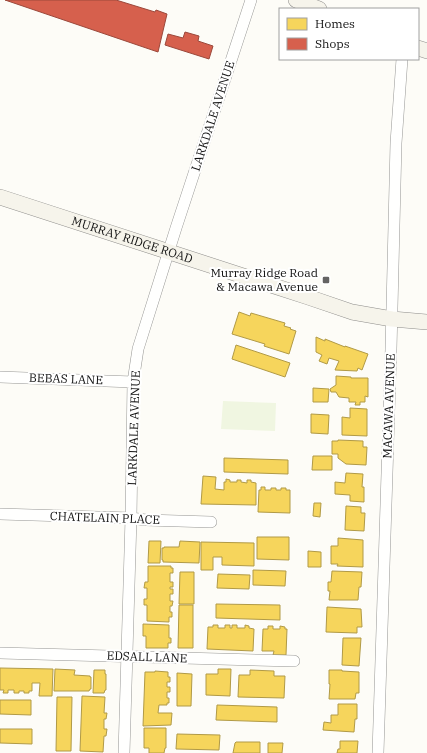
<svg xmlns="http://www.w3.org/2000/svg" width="427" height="753" font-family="'IBM Plex Serif',serif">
<rect width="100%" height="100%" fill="#fdfcf7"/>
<path fill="#f0f6e1" d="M 223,401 L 276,403 L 275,431 L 221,429 Z"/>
<path fill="#f6d55c" stroke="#b19a46" d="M 239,312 L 250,316 L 251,313 L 285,323 L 284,326 L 291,328 L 290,329 L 296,331 L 289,354 L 264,346 L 265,344 L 232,334 Z
M 316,337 L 325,341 L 325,339 L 345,347 L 345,346 L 368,354 L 362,370 L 358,368 L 357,371 L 335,370 L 339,361 L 329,358 L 327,364 L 319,361 L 322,355 L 316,352 Z
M 236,345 L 290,363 L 285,377 L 232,359 Z
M 336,376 L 351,377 L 351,378 L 368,378 L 368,397 L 365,396 L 365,402 L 360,402 L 360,405 L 355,405 L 356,402 L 349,402 L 349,398 L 339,397 L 336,392 L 331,392 L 330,389 L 336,385 Z
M 313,388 L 329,389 L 328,402 L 313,402 Z
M 350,408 L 367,409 L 367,436 L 342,435 L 342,417 L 350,418 Z
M 311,414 L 329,415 L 328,434 L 311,433 Z
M 338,440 L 363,441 L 363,447 L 367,447 L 366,465 L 346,464 L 338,458 L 338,454 L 332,454 L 332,441 L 338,441 Z
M 313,456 L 332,456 L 332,470 L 312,470 Z
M 224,458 L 288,460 L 288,474 L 224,472 Z
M 346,473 L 363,474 L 362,487 L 364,487 L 364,502 L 350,501 L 350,495 L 335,494 L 335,482 L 345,483 Z
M 203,476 L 216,477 L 215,489 L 224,490 L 224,482 L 226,482 L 226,479 L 230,480 L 230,482 L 237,482 L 237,480 L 241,480 L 241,482 L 247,483 L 247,480 L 251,480 L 251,482 L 256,483 L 256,505 L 201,504 Z
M 261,487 L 265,487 L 265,490 L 271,490 L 271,488 L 276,488 L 276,490 L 281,490 L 281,488 L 286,488 L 286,490 L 290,490 L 290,513 L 258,512 L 259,490 L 261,490 Z
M 314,503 L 321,503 L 320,517 L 313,516 Z
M 346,506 L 361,507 L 361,513 L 365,513 L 364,531 L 345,530 Z
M 257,537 L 289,537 L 289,560 L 257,559 Z
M 338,538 L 363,540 L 363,567 L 337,566 L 338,564 L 331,564 L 331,546 L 338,546 Z
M 149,541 L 161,541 L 160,563 L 148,563 Z
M 180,541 L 200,542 L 199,563 L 163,562 L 163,560 L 162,560 L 162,548 L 164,548 L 164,547 L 179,547 Z
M 201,542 L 254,543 L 254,566 L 222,565 L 222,557 L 213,557 L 213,570 L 201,570 Z
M 308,551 L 321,552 L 321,567 L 308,567 Z
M 148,566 L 171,566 L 171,568 L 173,568 L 173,573 L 170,573 L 170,582 L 173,582 L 173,587 L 170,587 L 170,589 L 173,589 L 173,594 L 170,594 L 170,601 L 173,601 L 172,606 L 170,606 L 170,612 L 172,612 L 172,617 L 169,617 L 169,622 L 147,621 L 147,605 L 144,605 L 144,599 L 147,599 L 147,588 L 144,588 L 145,582 L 148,582 Z
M 253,570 L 286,571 L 285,586 L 253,585 Z
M 332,571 L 362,572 L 361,587 L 359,587 L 358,600 L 329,600 L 330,591 L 328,591 L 328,582 L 331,582 Z
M 180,572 L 194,572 L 194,604 L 179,604 Z
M 218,574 L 250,575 L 249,589 L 217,588 Z
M 216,604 L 280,605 L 280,620 L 216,618 Z
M 179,605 L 193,605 L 193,648 L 178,648 Z
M 327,607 L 361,609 L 362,627 L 357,627 L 357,633 L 326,632 Z
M 143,624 L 169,625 L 169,638 L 171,638 L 171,643 L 168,643 L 168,648 L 146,648 L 146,636 L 143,636 Z
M 213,625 L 218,625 L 218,628 L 225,628 L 225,625 L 230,625 L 230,628 L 232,628 L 232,625 L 237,625 L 237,628 L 245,628 L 245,625 L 249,626 L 249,628 L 254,629 L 253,651 L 207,649 L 208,627 L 213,627 Z
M 268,626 L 273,626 L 273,629 L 280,629 L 280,626 L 285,627 L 285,629 L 287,629 L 286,655 L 273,655 L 274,651 L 262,651 L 263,629 L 268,629 Z
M 343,638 L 361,638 L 359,666 L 342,665 Z
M 0,668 L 53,669 L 52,696 L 39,696 L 40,683 L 32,683 L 32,691 L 29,691 L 29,693 L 24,693 L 24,691 L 19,691 L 19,693 L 14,693 L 14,690 L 8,690 L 8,693 L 3,693 L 4,690 L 0,690 Z
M 55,669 L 75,670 L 74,675 L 90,676 L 90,677 L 91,677 L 91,689 L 90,689 L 89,691 L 54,691 Z
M 218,669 L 231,669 L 230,696 L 206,695 L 206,674 L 218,674 Z
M 94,670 L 105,670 L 105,674 L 106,674 L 106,690 L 105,690 L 104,693 L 93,693 Z
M 250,670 L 274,671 L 274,676 L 285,676 L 284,698 L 238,697 L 239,675 L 250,675 Z
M 329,670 L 342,670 L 342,671 L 359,672 L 359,693 L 356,693 L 355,699 L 329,699 L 330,684 L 329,684 Z
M 155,671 L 168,672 L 168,677 L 170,677 L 170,682 L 167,682 L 167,687 L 170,687 L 170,692 L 167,692 L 167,698 L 169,698 L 169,703 L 167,703 L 167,705 L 159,705 L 158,713 L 172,713 L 171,725 L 143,726 L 145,672 L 155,672 Z
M 177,673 L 192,674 L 191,706 L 177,706 Z
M 82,696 L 105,697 L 104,713 L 107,713 L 106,719 L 104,719 L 104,729 L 107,729 L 106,736 L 104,736 L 103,752 L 80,751 Z
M 57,697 L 72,697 L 71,751 L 56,751 Z
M 0,700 L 31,700 L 31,715 L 0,714 Z
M 338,704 L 357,704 L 357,719 L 355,719 L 354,732 L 323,730 L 324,722 L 331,723 L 331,715 L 338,715 Z
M 217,705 L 277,707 L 277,722 L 216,720 Z
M 144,728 L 166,728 L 166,748 L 165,748 L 164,753 L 149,753 L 149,748 L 144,748 Z
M 0,729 L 32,729 L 32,744 L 0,743 Z
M 177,734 L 220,735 L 219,750 L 176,749 Z
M 340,741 L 358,741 L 357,753 L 337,753 L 338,749 L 340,749 Z
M 236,742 L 260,742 L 260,753 L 233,753 L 235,743 Z
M 268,743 L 283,743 L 282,753 L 268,753 Z"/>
<path fill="#d6604d" stroke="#9b483b" d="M 5,0 L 116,0 L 155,12 L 156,10 L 167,14 L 158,52 Z
M 185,32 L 199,36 L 198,41 L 213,46 L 209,59 L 165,45 L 168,34 L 183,38 Z"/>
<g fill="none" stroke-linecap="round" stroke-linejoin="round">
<defs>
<path id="street" d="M 0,377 L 133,382
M 0,514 L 131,518 L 146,520 L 211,522
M 0,653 L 294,661
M 124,753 L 131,518 L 133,382 L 138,349 L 176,228 L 251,0
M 378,753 L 391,349 L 396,143 L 402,59"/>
<g id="secondary">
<path d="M 296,0 L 319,9"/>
<path d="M 418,48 L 427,51"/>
<path id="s1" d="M 0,197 L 308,297 L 352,312 L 392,319 L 427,322"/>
</g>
</defs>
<use href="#street" stroke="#979795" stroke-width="12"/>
<use href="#secondary" stroke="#8e8d8b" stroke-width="16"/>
<use href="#street" stroke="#fffffe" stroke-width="11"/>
<use href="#secondary" stroke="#f6f4eb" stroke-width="15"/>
</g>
<rect fill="#646362" stroke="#fff" stroke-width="1.5" x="322" y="276" width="8" height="8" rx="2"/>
<g text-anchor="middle" stroke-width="4" stroke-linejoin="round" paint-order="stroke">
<g font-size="12" fill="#111" stroke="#fff">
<text transform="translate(213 116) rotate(-72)" y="4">LARKDALE AVENUE</text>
<text dy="4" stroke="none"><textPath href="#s1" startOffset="139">MURRAY RIDGE ROAD</textPath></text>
<text transform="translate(66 379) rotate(2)" y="4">BEBAS LANE</text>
<text transform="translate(389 406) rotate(-88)" y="4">MACAWA AVENUE</text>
<text transform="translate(134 428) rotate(-88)" y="4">LARKDALE AVENUE</text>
<text transform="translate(105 518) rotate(2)" y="4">CHATELAIN PLACE</text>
<text transform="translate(147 657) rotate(2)" y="4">EDSALL LANE</text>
</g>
<g font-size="12" fill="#111" stroke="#fff" text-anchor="end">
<text x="318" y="277">Murray Ridge Road<tspan x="318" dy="14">&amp; Macawa Avenue</tspan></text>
</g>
</g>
<rect x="279" y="8" width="140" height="52" fill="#ffffff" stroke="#a0a0a0"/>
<rect x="287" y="18" width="20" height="12" fill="#f6d55c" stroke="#a0a0a0"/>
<text x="315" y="28" font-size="12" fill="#111111">Homes</text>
<rect x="287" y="38" width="20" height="12" fill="#d6604d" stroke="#a0a0a0"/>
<text x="315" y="48" font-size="12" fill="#111111">Shops</text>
</svg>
